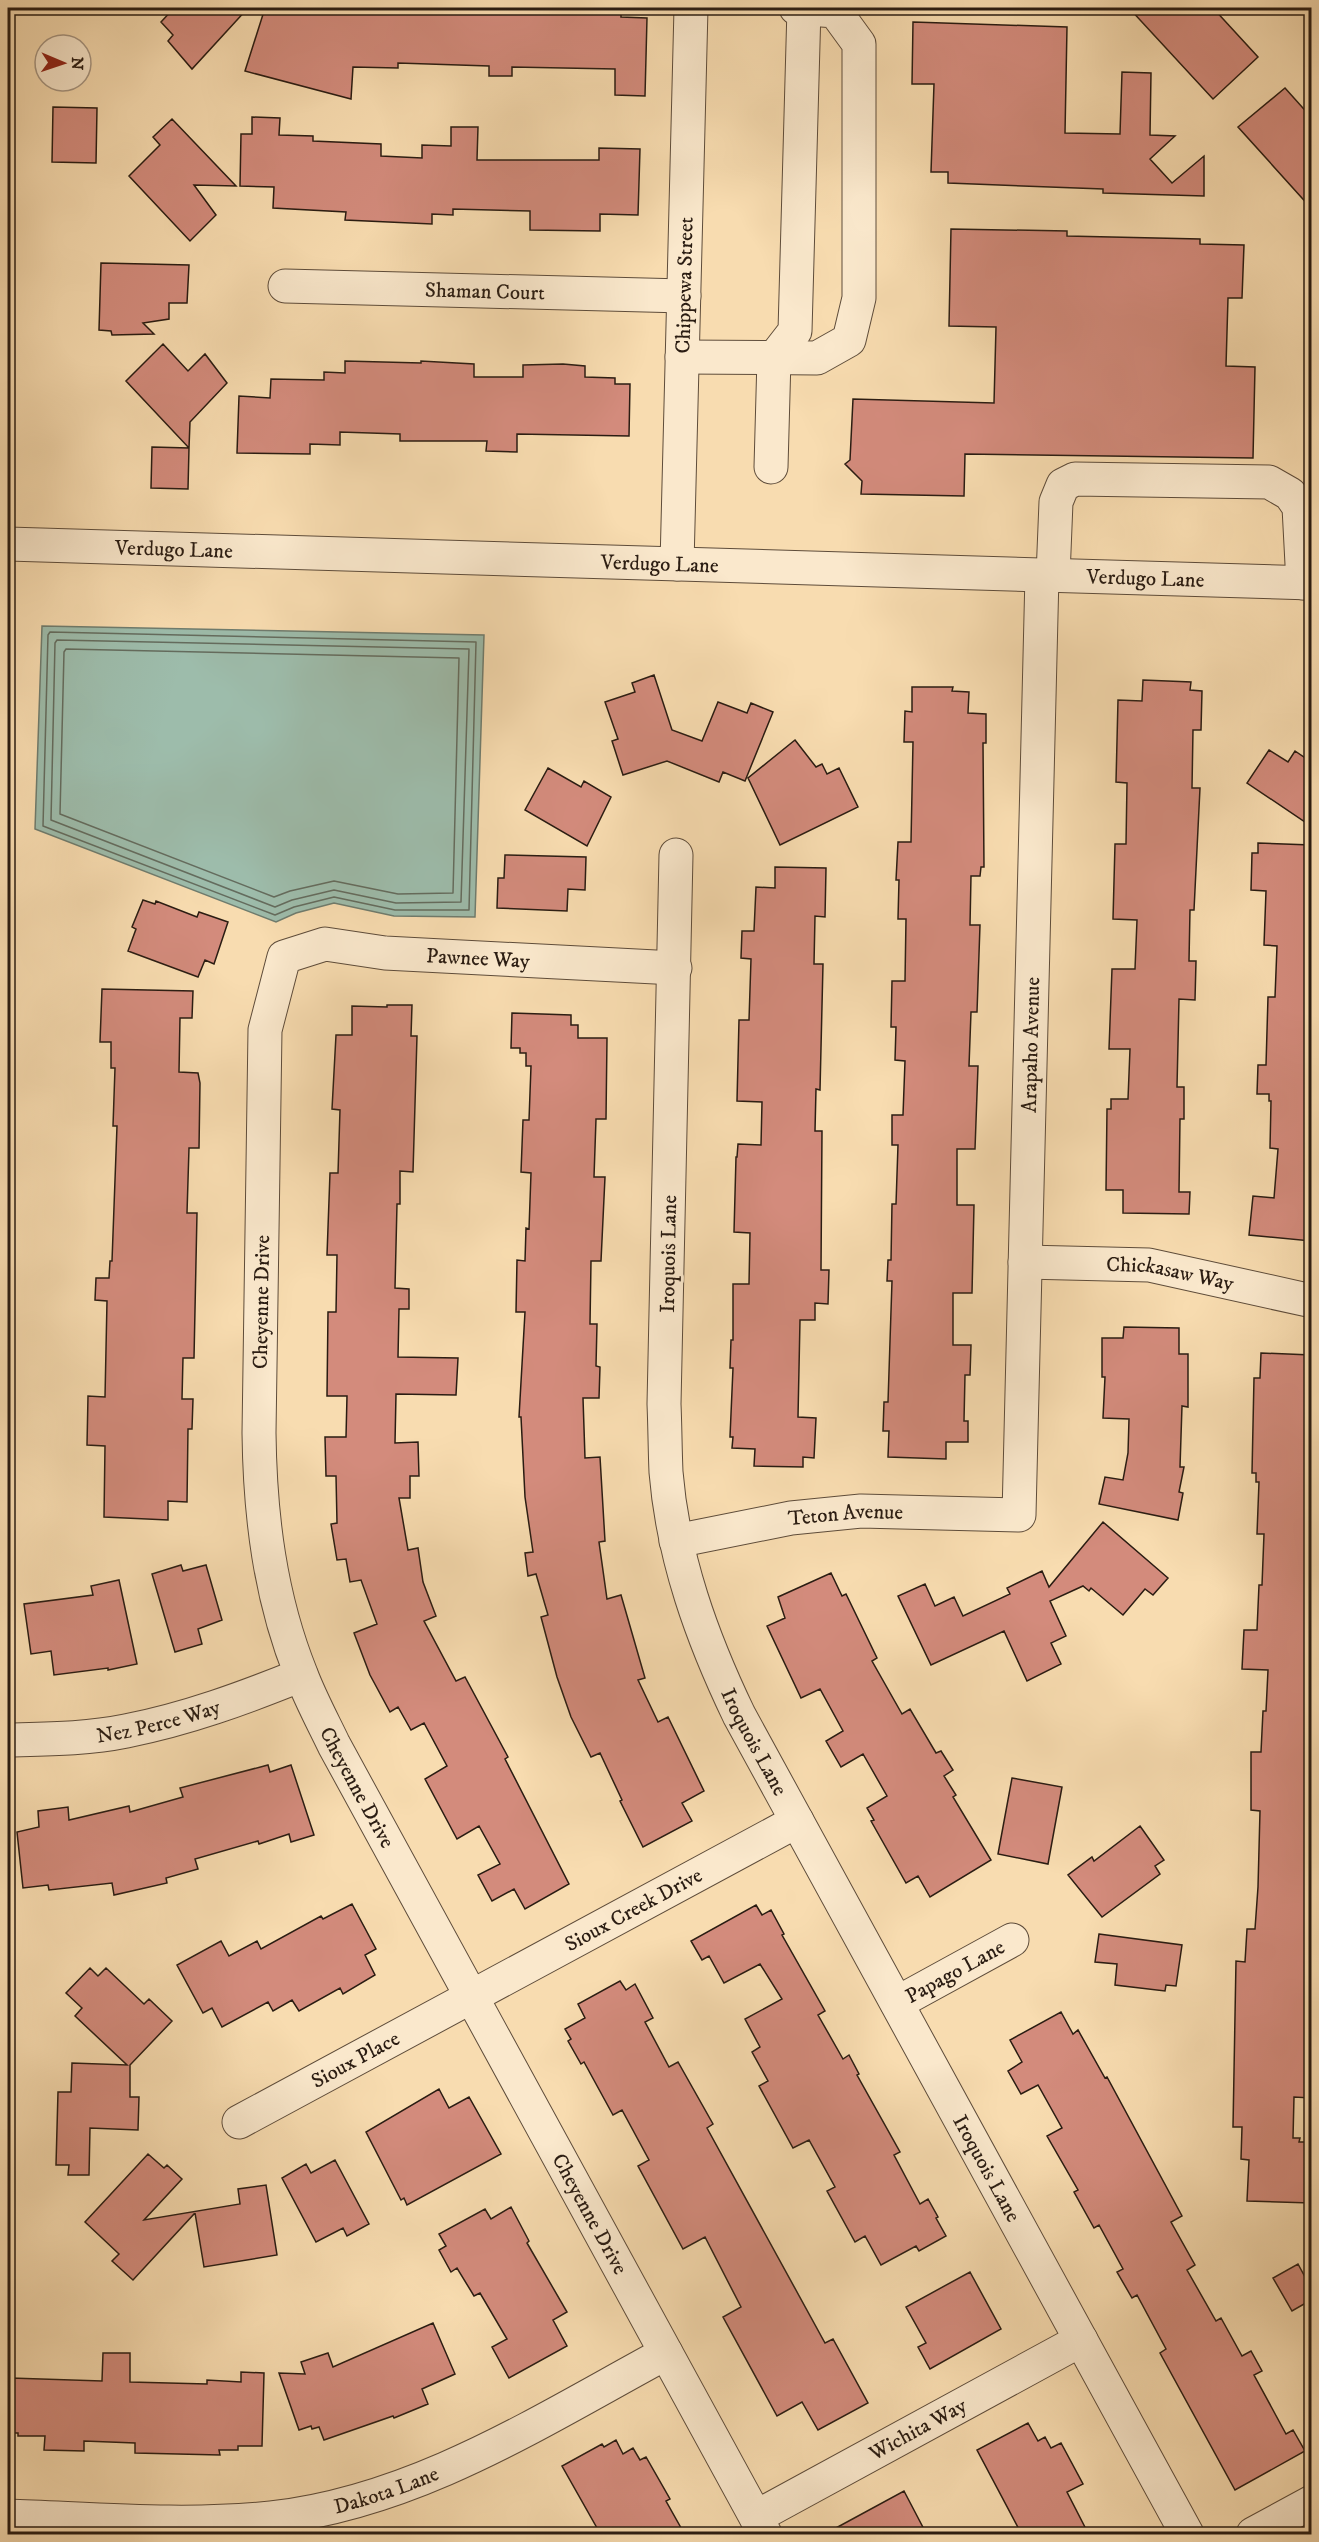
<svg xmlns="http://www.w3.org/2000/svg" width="1319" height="2542" font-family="'IM FELL DW Pica',serif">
<rect width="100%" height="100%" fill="#f8dcb0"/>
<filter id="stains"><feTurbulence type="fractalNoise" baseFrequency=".00333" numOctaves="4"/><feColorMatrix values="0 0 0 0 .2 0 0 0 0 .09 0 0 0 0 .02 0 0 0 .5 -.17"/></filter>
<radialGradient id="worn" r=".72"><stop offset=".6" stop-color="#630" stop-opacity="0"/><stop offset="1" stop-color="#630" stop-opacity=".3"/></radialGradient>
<path fill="#9dbcab" stroke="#6f7c6e" stroke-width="1.5" d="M 42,626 L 484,635 L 475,917 L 394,916 L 334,903 L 296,913 L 276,922 L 35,829 Z"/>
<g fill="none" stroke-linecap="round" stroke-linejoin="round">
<path stroke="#646c5e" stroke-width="1.5" d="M 50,632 L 476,642 L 469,910 L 395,910 L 334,897 L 294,907 L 275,915 L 43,826 L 48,635 Z
M 57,640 L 469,649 L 461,902 L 396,903 L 334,890 L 292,900 L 275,907 L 51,820 L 55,643 Z
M 66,649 L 459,658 L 453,893 L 398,894 L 334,881 L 290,891 L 274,897 L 60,814 L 64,652 Z"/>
</g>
<path fill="#d38b7c" stroke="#2a1c12" stroke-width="1.5" d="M 174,8 L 248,8 L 192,69 L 168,41 L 173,35 L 161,22 Z
M 265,8 L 347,11 L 361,10 L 361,8 L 447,8 L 447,11 L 511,12 L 512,8 L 607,8 L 607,11 L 621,12 L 621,17 L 647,18 L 645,96 L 615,95 L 615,69 L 512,67 L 512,76 L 489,76 L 489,66 L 398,63 L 398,68 L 353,67 L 351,99 L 245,71 Z
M 1129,8 L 1213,8 L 1258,57 L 1213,99 Z
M 913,22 L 1067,27 L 1065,133 L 1120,134 L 1122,72 L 1151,73 L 1150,135 L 1175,136 L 1150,159 L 1172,183 L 1204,156 L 1204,196 L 1103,193 L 1103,189 L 948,183 L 948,172 L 931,172 L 934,84 L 912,84 Z
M 1285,88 L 1311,117 L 1311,208 L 1238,127 Z
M 53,107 L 97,108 L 96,163 L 52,162 Z
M 252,117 L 280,118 L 279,135 L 313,136 L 313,141 L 381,144 L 381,156 L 422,158 L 422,145 L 451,146 L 451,127 L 478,127 L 477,160 L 599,160 L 599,148 L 640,149 L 638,215 L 600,214 L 600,231 L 530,230 L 530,211 L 453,209 L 453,215 L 432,214 L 432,224 L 345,220 L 346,212 L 273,208 L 274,187 L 240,186 L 241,134 L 252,134 Z
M 172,119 L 236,186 L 194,185 L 216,215 L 190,241 L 129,176 L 160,145 L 153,137 Z
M 951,229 L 1067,231 L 1067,236 L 1200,239 L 1200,244 L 1244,245 L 1242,298 L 1228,298 L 1226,366 L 1255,367 L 1253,458 L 965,454 L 964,496 L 861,494 L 862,481 L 845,464 L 850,460 L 853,399 L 994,403 L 996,327 L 949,326 Z
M 101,263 L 189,265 L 187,303 L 169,303 L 169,319 L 143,323 L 154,334 L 112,335 L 111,331 L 99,330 Z
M 163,344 L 188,371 L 205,354 L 227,383 L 190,422 L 189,448 L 126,381 Z
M 345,361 L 421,363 L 421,361 L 474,364 L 474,377 L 523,377 L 523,365 L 563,364 L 585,366 L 585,377 L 615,378 L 615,384 L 630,384 L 629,436 L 517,434 L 517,452 L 486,451 L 487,441 L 400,441 L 400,434 L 340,432 L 340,445 L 310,444 L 310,454 L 237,453 L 239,396 L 270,398 L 271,379 L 324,380 L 324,372 L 345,373 Z
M 152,447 L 189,448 L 188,489 L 151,488 Z
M 654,675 L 672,730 L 702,741 L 718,702 L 747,713 L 751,703 L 773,712 L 745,781 L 723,772 L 719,782 L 667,761 L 623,775 L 612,741 L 618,739 L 605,702 L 635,692 L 632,683 Z
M 1143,680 L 1191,682 L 1190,690 L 1202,691 L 1201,730 L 1193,730 L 1192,788 L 1200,788 L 1194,910 L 1190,910 L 1189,961 L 1196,961 L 1195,1000 L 1179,999 L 1177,1087 L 1184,1087 L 1184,1119 L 1180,1119 L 1179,1192 L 1190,1192 L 1189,1214 L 1123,1213 L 1123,1190 L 1106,1190 L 1107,1109 L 1111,1109 L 1111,1099 L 1128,1099 L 1130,1049 L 1109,1049 L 1112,969 L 1135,969 L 1137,920 L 1113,919 L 1115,844 L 1126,844 L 1127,783 L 1116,782 L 1118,700 L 1142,701 Z
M 912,687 L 953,687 L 952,691 L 969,692 L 968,713 L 986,714 L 986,743 L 983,743 L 984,867 L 981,867 L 980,876 L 971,876 L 970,925 L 980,925 L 977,1012 L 971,1012 L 969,1066 L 978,1066 L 975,1149 L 957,1149 L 957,1205 L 974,1205 L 972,1293 L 953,1293 L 953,1345 L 971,1345 L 970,1375 L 965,1375 L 964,1421 L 968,1421 L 968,1442 L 946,1442 L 946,1459 L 888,1457 L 889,1431 L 883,1431 L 884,1402 L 888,1402 L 892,1281 L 887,1281 L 888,1260 L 891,1260 L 892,1204 L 896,1204 L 898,1145 L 892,1145 L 892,1115 L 903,1115 L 905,1061 L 895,1060 L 896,1027 L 891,1027 L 892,981 L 905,981 L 906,919 L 898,919 L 899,880 L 896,880 L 898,842 L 911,842 L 913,742 L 904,742 L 905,711 L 912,712 Z
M 795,740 L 816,767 L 822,764 L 827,774 L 839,768 L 858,807 L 780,845 L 748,778 Z
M 1269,750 L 1288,762 L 1295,751 L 1311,762 L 1311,826 L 1247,783 Z
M 548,768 L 581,787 L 584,781 L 611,797 L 587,846 L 525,810 Z
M 1258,843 L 1311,845 L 1311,1241 L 1249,1235 L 1253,1196 L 1274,1198 L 1278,1149 L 1270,1148 L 1271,1101 L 1269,1101 L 1269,1094 L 1257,1094 L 1258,1065 L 1266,1065 L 1268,997 L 1275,997 L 1277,946 L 1264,945 L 1266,891 L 1251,890 L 1252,853 L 1258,853 Z
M 505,855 L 586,857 L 585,890 L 568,889 L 567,911 L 497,908 L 498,878 L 504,878 Z
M 775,867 L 826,868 L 825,917 L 815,916 L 814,964 L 823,964 L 820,1090 L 816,1089 L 815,1131 L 822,1131 L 821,1270 L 829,1270 L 828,1304 L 815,1303 L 815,1320 L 800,1320 L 798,1417 L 816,1418 L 814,1458 L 803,1457 L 803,1467 L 754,1466 L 755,1449 L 732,1448 L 733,1437 L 730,1437 L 733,1368 L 730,1368 L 731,1340 L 733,1340 L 733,1284 L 749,1284 L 750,1233 L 734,1232 L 736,1157 L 737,1157 L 738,1144 L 761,1145 L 762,1102 L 737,1101 L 739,1020 L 749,1020 L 751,959 L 741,958 L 742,931 L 754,931 L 756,887 L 775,888 Z
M 143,900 L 155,904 L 156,901 L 197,917 L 199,912 L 228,922 L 214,964 L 205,960 L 198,977 L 128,951 L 136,929 L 132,927 Z
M 102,989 L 193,991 L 192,1018 L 180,1018 L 179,1072 L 198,1073 L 200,1083 L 199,1148 L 189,1148 L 187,1213 L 197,1213 L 194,1358 L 183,1358 L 182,1399 L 193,1399 L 192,1429 L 188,1429 L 187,1502 L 168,1501 L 168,1520 L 104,1517 L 105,1446 L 87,1445 L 88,1396 L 105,1397 L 107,1301 L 95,1300 L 96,1278 L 109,1278 L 110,1261 L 112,1261 L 117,1126 L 113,1126 L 115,1068 L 111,1068 L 111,1042 L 100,1042 Z
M 387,1005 L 412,1005 L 411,1036 L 417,1036 L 413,1172 L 400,1171 L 400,1204 L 397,1204 L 395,1288 L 409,1289 L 409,1309 L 399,1309 L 398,1357 L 458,1358 L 456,1395 L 396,1394 L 395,1443 L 418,1442 L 419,1476 L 410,1476 L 410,1498 L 399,1498 L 408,1550 L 418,1548 L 423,1582 L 436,1616 L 424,1621 L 456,1681 L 465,1677 L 508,1757 L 505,1759 L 569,1884 L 525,1909 L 514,1889 L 492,1901 L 478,1875 L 500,1864 L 479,1826 L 457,1839 L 425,1779 L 447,1766 L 424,1723 L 411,1730 L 398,1707 L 390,1712 L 370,1675 L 354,1633 L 377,1624 L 361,1580 L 350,1582 L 346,1559 L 337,1560 L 331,1524 L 337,1523 L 336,1476 L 326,1476 L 325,1437 L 346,1437 L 347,1396 L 327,1396 L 328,1312 L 336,1312 L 337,1255 L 327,1255 L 330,1173 L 338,1173 L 340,1110 L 332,1109 L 336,1035 L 352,1035 L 352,1006 L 387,1007 Z
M 512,1013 L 571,1015 L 571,1025 L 578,1025 L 578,1038 L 607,1038 L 606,1119 L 596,1119 L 594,1177 L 605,1177 L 601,1261 L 591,1261 L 590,1324 L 597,1324 L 596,1366 L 600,1367 L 599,1398 L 583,1398 L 585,1458 L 600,1457 L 605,1541 L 599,1542 L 607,1599 L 621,1595 L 645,1678 L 638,1680 L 658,1722 L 668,1717 L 704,1791 L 682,1803 L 692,1821 L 643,1847 L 620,1801 L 622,1800 L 600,1753 L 591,1757 L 571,1717 L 557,1677 L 541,1617 L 548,1615 L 536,1574 L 528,1576 L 525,1553 L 533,1552 L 525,1497 L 521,1417 L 519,1417 L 525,1312 L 516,1312 L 517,1260 L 525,1261 L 526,1228 L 529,1229 L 531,1173 L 521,1172 L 523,1120 L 529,1120 L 531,1066 L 526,1066 L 526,1053 L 520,1053 L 520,1048 L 511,1048 Z
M 1124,1327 L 1179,1328 L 1179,1354 L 1188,1354 L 1188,1407 L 1182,1406 L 1180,1467 L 1184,1467 L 1179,1492 L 1183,1493 L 1178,1520 L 1099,1504 L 1105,1477 L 1123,1480 L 1128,1453 L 1129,1419 L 1103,1418 L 1105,1377 L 1102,1377 L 1102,1338 L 1123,1338 Z
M 1261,1353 L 1311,1355 L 1311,1464 L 1308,1518 L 1311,1518 L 1311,1956 L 1306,1955 L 1305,1996 L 1311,1997 L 1311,2098 L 1294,2097 L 1293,2138 L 1300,2138 L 1299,2142 L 1311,2142 L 1311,2203 L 1247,2201 L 1249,2160 L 1241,2159 L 1242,2127 L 1233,2127 L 1236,1961 L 1245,1962 L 1247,1929 L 1255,1929 L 1258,1887 L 1260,1811 L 1251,1810 L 1251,1752 L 1261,1752 L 1263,1711 L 1266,1711 L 1268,1670 L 1242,1669 L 1244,1630 L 1257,1630 L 1259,1585 L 1262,1585 L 1264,1534 L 1257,1534 L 1259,1482 L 1256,1482 L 1256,1473 L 1252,1473 L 1254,1378 L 1260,1378 Z
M 1103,1522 L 1168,1578 L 1153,1595 L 1145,1589 L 1123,1615 L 1091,1588 L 1089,1591 L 1083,1586 L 1050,1601 L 1066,1636 L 1051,1643 L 1061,1664 L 1027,1681 L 1004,1631 L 931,1665 L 898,1596 L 925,1584 L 935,1606 L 954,1597 L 963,1616 L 1010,1594 L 1007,1588 L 1042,1571 L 1049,1587 Z
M 181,1565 L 183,1571 L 206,1565 L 222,1620 L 198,1629 L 202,1644 L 175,1652 L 152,1574 Z
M 831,1573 L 842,1596 L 846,1594 L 877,1658 L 872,1661 L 902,1714 L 910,1709 L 936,1753 L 941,1751 L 953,1770 L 944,1776 L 956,1795 L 953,1797 L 991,1860 L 930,1897 L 918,1876 L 906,1883 L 871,1821 L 874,1820 L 867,1808 L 887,1796 L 863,1754 L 841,1767 L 826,1741 L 843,1731 L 820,1689 L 801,1698 L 767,1626 L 785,1618 L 778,1597 Z
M 119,1580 L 137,1664 L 108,1670 L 108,1668 L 54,1675 L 51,1651 L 31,1654 L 24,1604 L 93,1595 L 91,1586 Z
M 268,1765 L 270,1772 L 291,1765 L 314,1835 L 291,1842 L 289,1834 L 259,1844 L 258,1841 L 195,1859 L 198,1869 L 166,1878 L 167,1883 L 114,1895 L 112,1883 L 49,1890 L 48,1885 L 23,1888 L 17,1832 L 39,1827 L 38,1811 L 68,1807 L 69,1820 L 129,1806 L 130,1812 L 183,1797 L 180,1788 Z
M 1012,1778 L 1062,1787 L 1048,1864 L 998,1854 Z
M 1140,1826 L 1164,1860 L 1155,1866 L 1160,1874 L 1102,1917 L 1068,1875 L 1092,1857 L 1094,1861 Z
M 352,1904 L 376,1949 L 365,1955 L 375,1975 L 343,1994 L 340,1988 L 299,2011 L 292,2000 L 273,2011 L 268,2002 L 222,2027 L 212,2008 L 203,2013 L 177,1965 L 221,1941 L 229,1956 L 257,1941 L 261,1949 L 321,1916 L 323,1919 Z
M 756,1905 L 762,1915 L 771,1910 L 784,1934 L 782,1935 L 825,2011 L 818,2015 L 843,2059 L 849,2055 L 859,2074 L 857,2075 L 900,2152 L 894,2155 L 920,2204 L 928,2199 L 938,2217 L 936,2218 L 946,2236 L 919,2251 L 916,2246 L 881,2265 L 865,2236 L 855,2242 L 827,2191 L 835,2187 L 809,2140 L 793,2148 L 759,2086 L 768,2081 L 752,2052 L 760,2047 L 745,2019 L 782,1999 L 760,1964 L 724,1983 L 709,1956 L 702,1960 L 691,1941 Z
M 1099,1934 L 1182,1945 L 1176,1986 L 1166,1985 L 1165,1991 L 1115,1985 L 1117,1964 L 1095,1962 Z
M 90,1968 L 98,1976 L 106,1968 L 144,2004 L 149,1999 L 172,2021 L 130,2065 L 130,2097 L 139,2097 L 138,2130 L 90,2128 L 89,2175 L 68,2175 L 69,2165 L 56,2165 L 58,2092 L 71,2092 L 72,2063 L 127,2065 L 75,2016 L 82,2008 L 66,1993 Z
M 620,1981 L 626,1990 L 635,1984 L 653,2018 L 645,2022 L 669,2067 L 678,2062 L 713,2124 L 707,2128 L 825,2343 L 833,2339 L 868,2403 L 818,2430 L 802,2402 L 777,2416 L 723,2317 L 741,2307 L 705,2237 L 683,2249 L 638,2166 L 649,2160 L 622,2110 L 613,2115 L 584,2062 L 581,2064 L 568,2041 L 571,2039 L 565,2029 L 585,2018 L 578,2004 Z
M 1061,2012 L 1073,2034 L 1078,2030 L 1105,2078 L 1107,2077 L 1182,2216 L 1171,2222 L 1195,2265 L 1187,2270 L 1216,2321 L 1221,2318 L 1242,2356 L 1251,2351 L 1262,2371 L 1254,2375 L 1286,2434 L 1293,2430 L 1305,2451 L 1235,2490 L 1160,2353 L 1166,2349 L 1137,2295 L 1132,2298 L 1117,2272 L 1123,2269 L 1099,2225 L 1094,2228 L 1074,2192 L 1078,2190 L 1047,2136 L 1062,2128 L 1038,2085 L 1021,2094 L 1008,2071 L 1022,2062 L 1010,2040 Z
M 439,2089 L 449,2108 L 469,2097 L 501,2154 L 407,2205 L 404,2198 L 401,2200 L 366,2132 Z
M 148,2154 L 164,2168 L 167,2165 L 182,2179 L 144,2220 L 240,2204 L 238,2189 L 266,2185 L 277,2255 L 204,2267 L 195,2213 L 133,2280 L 112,2261 L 119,2254 L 85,2222 Z
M 335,2160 L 369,2224 L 347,2236 L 343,2228 L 316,2242 L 282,2178 L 306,2164 L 311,2173 Z
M 511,2207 L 529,2241 L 527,2243 L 567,2312 L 553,2320 L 567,2346 L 509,2378 L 492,2347 L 507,2339 L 480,2293 L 474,2296 L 457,2268 L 451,2272 L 439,2250 L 446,2246 L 439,2234 L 485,2209 L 491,2219 Z
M 1298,2264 L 1311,2288 L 1311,2300 L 1292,2311 L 1273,2278 Z
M 970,2272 L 1001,2329 L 930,2369 L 918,2347 L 926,2343 L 906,2307 Z
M 433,2323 L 455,2374 L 422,2389 L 428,2404 L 394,2418 L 393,2416 L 324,2440 L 319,2427 L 312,2429 L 311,2426 L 299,2430 L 279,2373 L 305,2374 L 301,2362 L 328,2353 L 333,2367 Z
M 103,2353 L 130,2353 L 130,2382 L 207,2384 L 207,2380 L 241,2382 L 241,2372 L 264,2373 L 262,2446 L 238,2446 L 238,2450 L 219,2450 L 220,2455 L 135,2453 L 135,2443 L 84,2441 L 84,2451 L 44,2450 L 45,2436 L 18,2436 L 18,2433 L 10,2433 L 11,2378 L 102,2381 Z
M 1028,2423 L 1038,2441 L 1045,2437 L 1051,2448 L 1061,2443 L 1083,2484 L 1067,2492 L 1089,2535 L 1022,2535 L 977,2450 Z
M 616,2440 L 623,2454 L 633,2448 L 640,2460 L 646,2457 L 670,2499 L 666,2501 L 685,2535 L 601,2535 L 562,2466 L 602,2444 L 604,2447 Z
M 904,2491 L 927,2535 L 823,2535 Z"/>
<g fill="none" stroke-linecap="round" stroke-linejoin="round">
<defs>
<g id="minor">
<path id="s1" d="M 285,286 L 684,296"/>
<path d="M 682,357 L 817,358 L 849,340 L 859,298 L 859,44 L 835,11 L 796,8"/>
<path d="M 771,467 L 774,358 L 795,331 L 804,8"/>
<path id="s2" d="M 8,544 L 1312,583"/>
<path id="s3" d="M 677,564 L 691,8"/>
<path d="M 1053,576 L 1056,502 L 1063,485 L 1075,479 L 1269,482 L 1290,494 L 1299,507 L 1303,583"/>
<path id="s4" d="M 676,855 L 664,1404 C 665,1426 665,1449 666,1472 C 673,1558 702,1638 739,1715 L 1187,2534"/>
<path id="s5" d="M 675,968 L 385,953 L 325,944 L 284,957 L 265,1030 L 259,1433 C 260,1516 270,1597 301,1674 C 310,1698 323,1722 334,1745 L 765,2534"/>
<path id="s6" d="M 1025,1262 L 1149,1265 L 1312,1301"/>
<path id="s7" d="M 676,1541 L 791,1518 L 861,1511 L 1019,1515 L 1042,575"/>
<path id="s8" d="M 8,1740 C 47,1739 87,1739 126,1731 C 187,1719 244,1698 301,1675"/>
<path id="s9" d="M 897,2003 L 1012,1940"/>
<path id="s10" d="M 239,2122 L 797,1821"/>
<path id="s11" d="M 8,2516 C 95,2519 184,2527 271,2518 C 416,2502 540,2421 666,2353"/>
<path id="s12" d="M 756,2517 L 1081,2340"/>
<path d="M 1253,2534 L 1312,2502"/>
</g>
</defs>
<use href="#minor" stroke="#5e4c3a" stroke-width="35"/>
<use href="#minor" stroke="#fae8cc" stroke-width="33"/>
</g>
<g text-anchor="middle" stroke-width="6" stroke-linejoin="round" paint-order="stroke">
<g font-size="21" fill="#2a1c12" stroke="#fae8cc">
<text dy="7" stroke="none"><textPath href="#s3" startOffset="279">Chippewa Street</textPath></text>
<text dy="7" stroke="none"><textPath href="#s1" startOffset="200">Shaman Court</textPath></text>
<text dy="7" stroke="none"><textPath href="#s2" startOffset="166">Verdugo Lane</textPath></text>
<text dy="7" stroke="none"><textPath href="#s2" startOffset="652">Verdugo Lane</textPath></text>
<text dy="7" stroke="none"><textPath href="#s2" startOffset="1138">Verdugo Lane</textPath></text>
<text transform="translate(478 958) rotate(3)" y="7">Pawnee Way</text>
<text dy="7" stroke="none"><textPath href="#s7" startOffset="816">Arapaho Avenue</textPath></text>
<text transform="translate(668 1254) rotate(-89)" y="7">Iroquois Lane</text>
<text dy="7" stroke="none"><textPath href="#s6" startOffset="146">Chickasaw Way</textPath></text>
<text transform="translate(261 1302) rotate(-89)" y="7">Cheyenne Drive</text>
<text dy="7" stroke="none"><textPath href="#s7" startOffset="172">Teton Avenue</textPath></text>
<text dy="7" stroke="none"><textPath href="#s8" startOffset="152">Nez Perce Way</textPath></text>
<text dy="7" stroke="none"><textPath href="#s4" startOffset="903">Iroquois Lane</textPath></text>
<text dy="7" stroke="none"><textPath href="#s5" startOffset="1245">Cheyenne Drive</textPath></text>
<text dy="7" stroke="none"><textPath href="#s10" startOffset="448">Sioux Creek Drive</textPath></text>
<text dy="7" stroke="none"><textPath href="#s9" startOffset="66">Papago Lane</textPath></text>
<text dy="7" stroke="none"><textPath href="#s10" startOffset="132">Sioux Place</textPath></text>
<text dy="7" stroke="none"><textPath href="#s4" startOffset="1389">Iroquois Lane</textPath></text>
<text dy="7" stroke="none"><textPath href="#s5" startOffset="1731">Cheyenne Drive</textPath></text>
<text dy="7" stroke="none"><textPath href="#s12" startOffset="184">Wichita Way</textPath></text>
<text dy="7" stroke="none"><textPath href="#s11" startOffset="382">Dakota Lane</textPath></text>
</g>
</g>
<rect width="1319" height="2542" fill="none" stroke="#f8dcb0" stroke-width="30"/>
<rect x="9" y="9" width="1301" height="2524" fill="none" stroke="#2a1c12" stroke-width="3"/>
<rect x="15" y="15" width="1289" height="2512" fill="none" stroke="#2a1c12" stroke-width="1.5"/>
<g transform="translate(63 63) rotate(92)"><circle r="28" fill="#fae8cc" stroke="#a79682" stroke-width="1.5"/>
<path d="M0-4.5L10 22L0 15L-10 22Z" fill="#8f2418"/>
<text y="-9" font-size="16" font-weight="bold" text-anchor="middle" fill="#2a1c12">N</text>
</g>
<rect width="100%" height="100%" filter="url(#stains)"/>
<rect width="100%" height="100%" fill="url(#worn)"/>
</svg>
